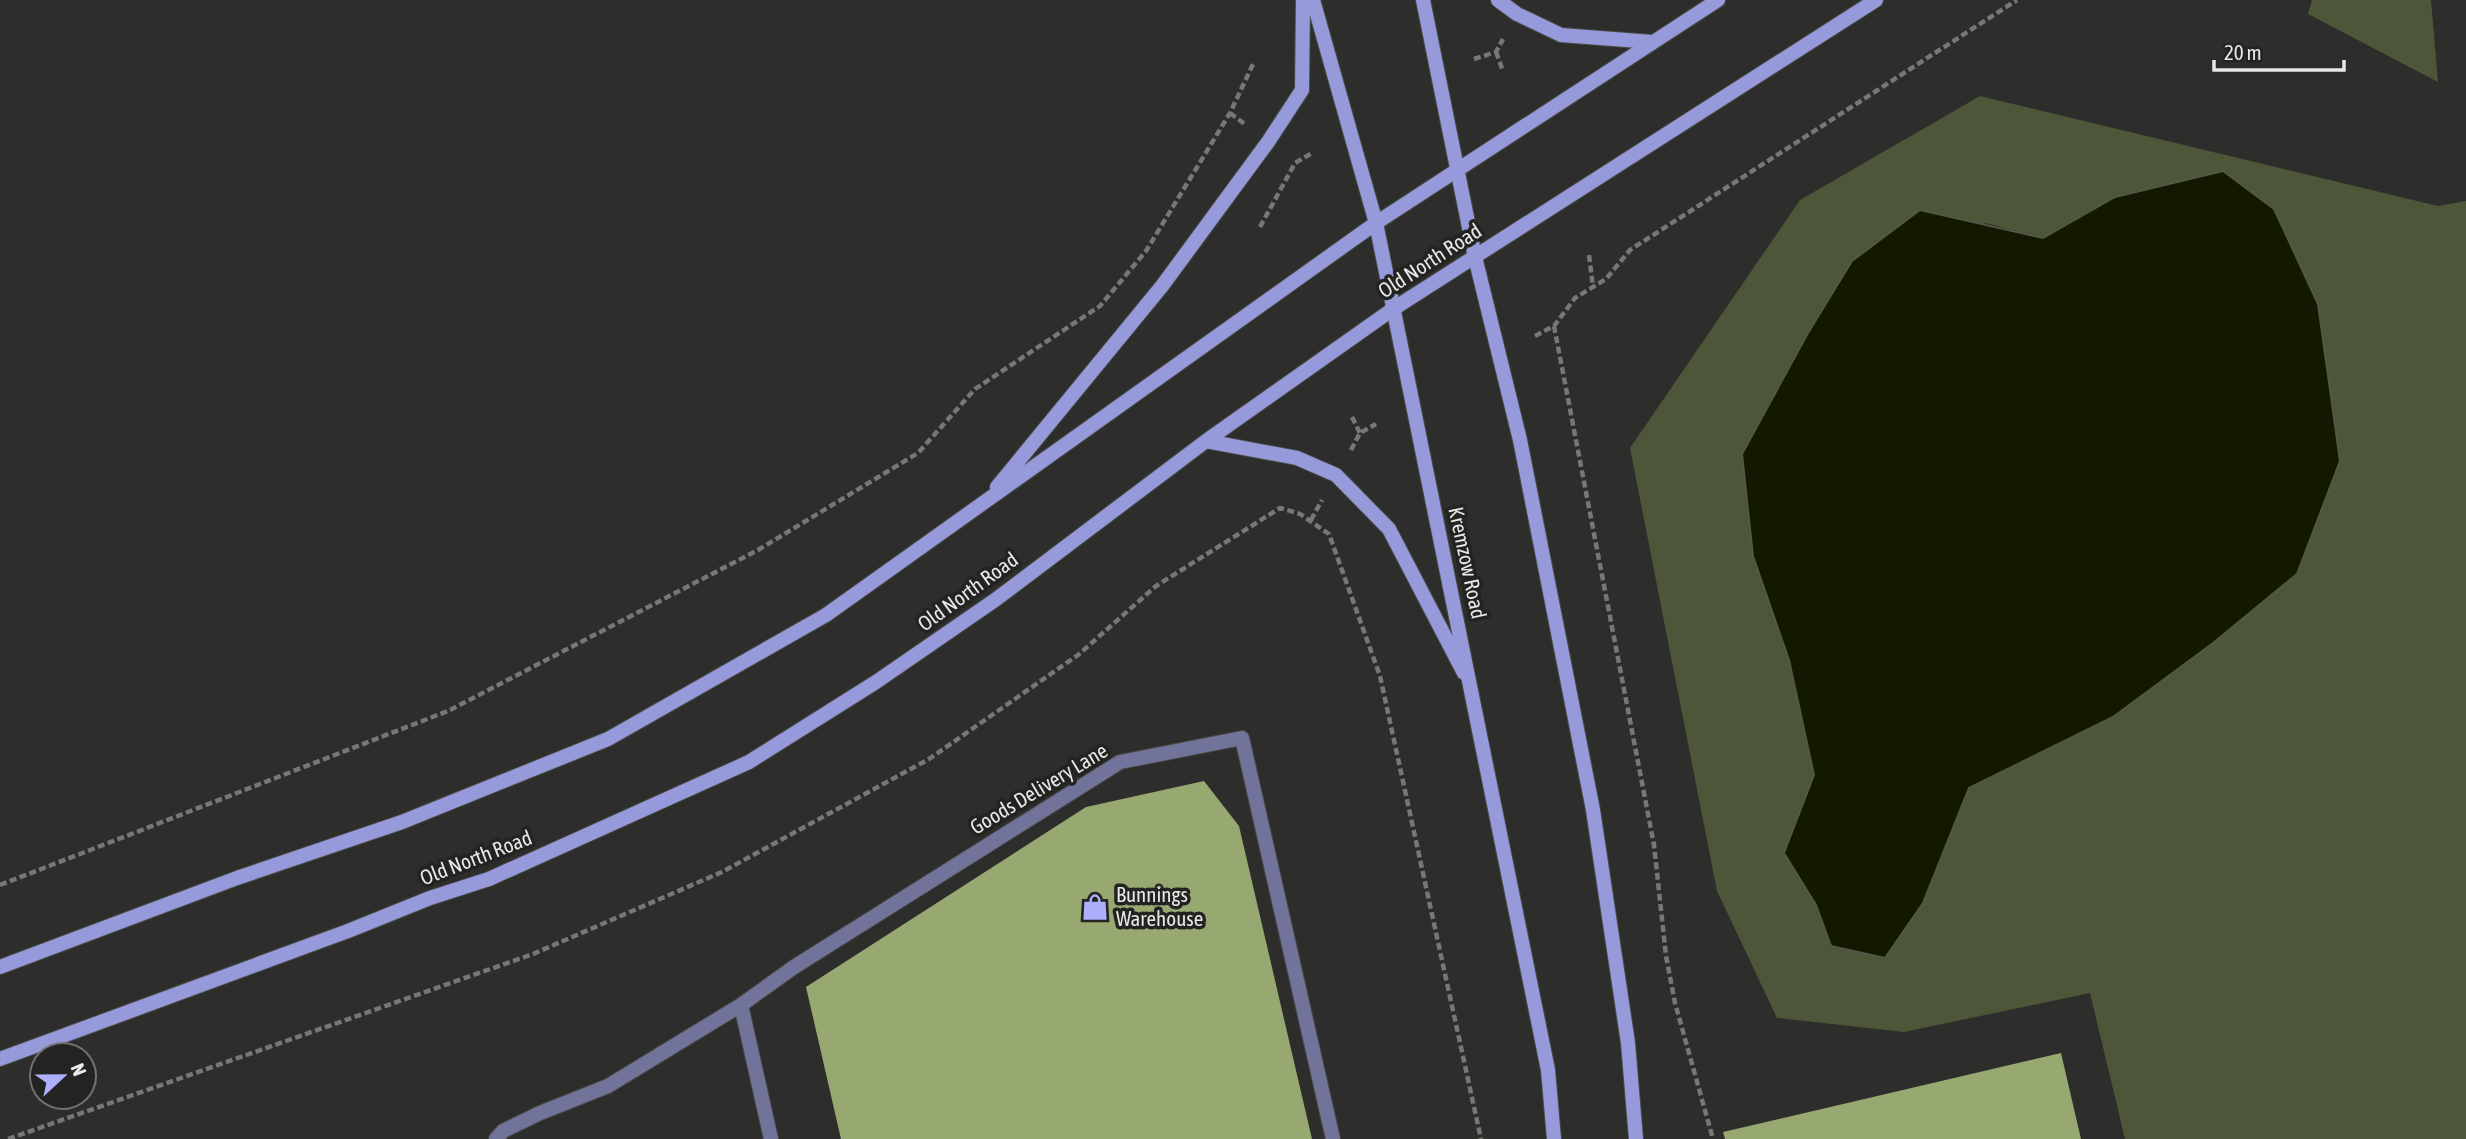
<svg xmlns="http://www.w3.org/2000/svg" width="2466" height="1139" font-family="'Asap Condensed',sans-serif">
<rect width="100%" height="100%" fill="#2d2e2b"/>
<path fill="#4d5638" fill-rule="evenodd" d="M 2312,0 L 2431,0 L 2438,82 L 2308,14 Z
M 1980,96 L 2438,206 L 2466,201 L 2466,1139 L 2125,1139 L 2090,993 L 1904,1032 L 1777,1018 L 1717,891 L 1630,448 L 1800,200 ZM 2115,197 L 2297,574 L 2213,643 L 2113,717 L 1969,788 L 1923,903 L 1831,946 L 1816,905 L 1784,853 L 1814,775 L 1789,660 L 1753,556 L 1742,454 L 1808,333 L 1852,261 L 1986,223 L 2043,238 Z"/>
<path fill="#131901" stroke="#535746" stroke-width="2" d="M 2223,171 L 2274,209 L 2318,304 L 2340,461 L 2297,574 L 2213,643 L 2113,717 L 1969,788 L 1923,903 L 1885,958 L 1831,946 L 1816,905 L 1784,853 L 1814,775 L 1789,660 L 1753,556 L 1742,454 L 1808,333 L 1852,261 L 1920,210 L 2043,238 L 2115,197 Z"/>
<path fill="#98a871" d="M 1204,781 L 1239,826 L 1312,1139 L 841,1139 L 806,987 L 1086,807 Z
M 2061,1053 L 2081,1139 L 1725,1139 L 1723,1132 Z"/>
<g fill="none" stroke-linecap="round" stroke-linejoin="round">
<defs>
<path id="lane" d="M 741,1005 L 794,967 L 1120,762 L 1242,738 L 1333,1139
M 496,1139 L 503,1131 L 540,1113 L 608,1086 L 741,1005 L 771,1139"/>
<path id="secondary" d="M 1313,0 L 1376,223 L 1548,1070 L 1554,1139
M 1423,0 L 1475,257 L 1520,440 L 1593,810 L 1628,1043 L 1636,1139
M 1498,0 L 1517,14 L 1561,35 L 1652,42
M 1206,441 L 1297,458 L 1336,475 L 1389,529 L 1464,673
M 997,487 L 1162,286 L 1268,142 L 1302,90 L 1303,0
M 0,967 L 237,878 L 402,822 L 608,739 L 826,615 L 1376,223 L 1718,0
M 0,1059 L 348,931 L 430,898 L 489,879 L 749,762 L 876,682 L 995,600 L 1206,441 L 1393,309 L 1876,0"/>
</defs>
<use href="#lane" stroke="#4b4c49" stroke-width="16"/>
<use href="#secondary" stroke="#4b4c49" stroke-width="16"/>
<path stroke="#777875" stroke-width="4.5" stroke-dasharray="7 3.5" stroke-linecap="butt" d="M 1496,52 L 1503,71
M 1474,59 L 1496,52 L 1503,39
M 1230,113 L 1246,125
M 1260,227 L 1295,163 L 1312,153
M 1589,255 L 1593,287
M 1554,326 L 1654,845 L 1666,956 L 1675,1003 L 1713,1139
M 1535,336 L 1554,326 L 1575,298 L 1606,279 L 1630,250 L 2017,0
M 1352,417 L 1360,433
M 1351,450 L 1360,433 L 1376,424
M 1311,520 L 1322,500
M 0,885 L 448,711 L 758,550 L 918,453 L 975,389 L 1100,306 L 1146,251 L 1230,113 L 1254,62
M 8,1139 L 533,954 L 722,872 L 929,759 L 1078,655 L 1156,586 L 1280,508 L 1300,514 L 1329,534 L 1380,676 L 1481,1139"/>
<use href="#lane" stroke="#71739b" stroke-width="14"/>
<use href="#secondary" stroke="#979ada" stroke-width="14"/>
</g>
<defs>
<symbol id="shop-bare" viewBox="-9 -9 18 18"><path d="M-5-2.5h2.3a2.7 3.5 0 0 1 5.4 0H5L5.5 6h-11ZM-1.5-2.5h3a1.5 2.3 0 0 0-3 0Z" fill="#acaffb" stroke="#232421" stroke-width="2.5" paint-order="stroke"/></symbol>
</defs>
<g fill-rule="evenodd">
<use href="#shop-bare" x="1076" y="888" width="38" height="38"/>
</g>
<g text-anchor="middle" stroke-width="7" stroke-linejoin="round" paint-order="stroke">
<g font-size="21" fill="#e8e8e6" stroke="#232421">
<text transform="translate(1430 261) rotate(-33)" y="7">Old North Road</text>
<text transform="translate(1467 563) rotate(78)" y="7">Kremzow Road</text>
<text transform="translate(968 592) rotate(-36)" y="7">Old North Road</text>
<text transform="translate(1039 789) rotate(-31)" y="7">Goods Delivery Lane</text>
<text transform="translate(476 858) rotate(-21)" y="7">Old North Road</text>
</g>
<g font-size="21" fill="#e8e8e6" stroke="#232421" text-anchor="start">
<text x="1116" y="902">Bunnings<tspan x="1116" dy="24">Warehouse</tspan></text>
</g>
</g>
<g transform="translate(63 1076) rotate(68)"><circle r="33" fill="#232421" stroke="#727270" stroke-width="2"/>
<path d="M0-5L12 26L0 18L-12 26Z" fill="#acaffb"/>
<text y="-10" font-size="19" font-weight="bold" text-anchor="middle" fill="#e8e8e6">N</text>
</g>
<path d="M2214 60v10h130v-10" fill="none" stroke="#e8e8e6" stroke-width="3.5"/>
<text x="2224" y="60" font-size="21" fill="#e8e8e6" stroke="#232421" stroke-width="5" paint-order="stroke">20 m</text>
</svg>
